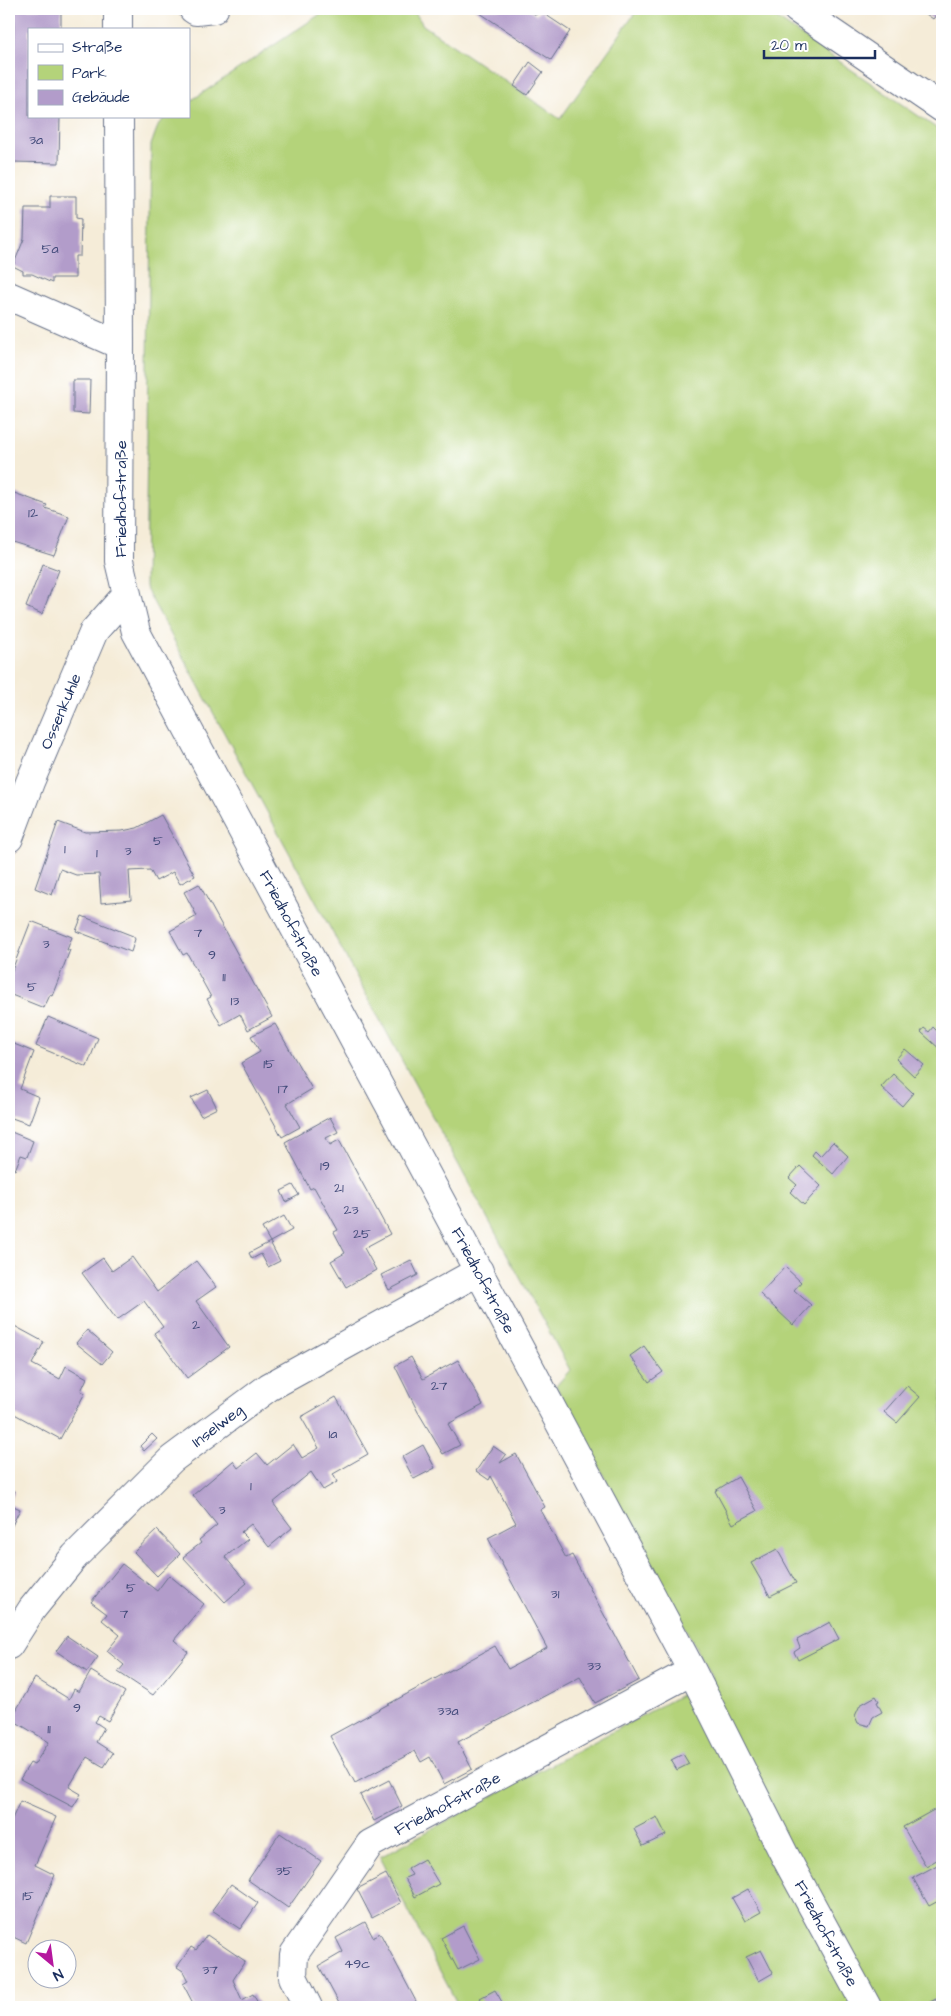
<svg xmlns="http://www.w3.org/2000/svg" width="951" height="2016" font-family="'Architects Daughter',sans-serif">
<rect width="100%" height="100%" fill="#fff"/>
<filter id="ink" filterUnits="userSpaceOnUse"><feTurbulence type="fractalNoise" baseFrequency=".02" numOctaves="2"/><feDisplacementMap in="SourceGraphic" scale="10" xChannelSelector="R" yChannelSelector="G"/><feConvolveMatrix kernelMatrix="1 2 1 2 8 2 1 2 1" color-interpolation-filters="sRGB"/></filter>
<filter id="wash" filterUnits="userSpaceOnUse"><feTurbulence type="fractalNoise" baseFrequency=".0096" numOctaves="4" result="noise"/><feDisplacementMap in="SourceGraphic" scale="20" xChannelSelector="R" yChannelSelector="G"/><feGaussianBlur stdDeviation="1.12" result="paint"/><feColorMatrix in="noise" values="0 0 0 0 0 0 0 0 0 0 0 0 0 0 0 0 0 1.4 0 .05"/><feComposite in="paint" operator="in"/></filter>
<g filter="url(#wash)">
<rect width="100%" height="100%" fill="#f5ecd8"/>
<path fill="#b4d37a" stroke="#68816c" d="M 328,9 L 413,9 L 423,25 L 560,119 L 638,9 L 763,9 L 942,132 L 942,2007 L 459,2007 L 380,1857 L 712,1678 L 556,1386 L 570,1370 L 145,587 L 151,145 C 161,118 158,116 189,116 L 189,102 Z"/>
<g id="blocks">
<path fill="#b29cca" d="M 14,9 L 61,9 L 61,29 L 29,29 L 29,116 L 60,116 L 59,163 L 12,162 Z
M 474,9 L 527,9 L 536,15 L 540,11 L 570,31 L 551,60 Z
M 624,9 L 636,9 L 632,14 Z
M 919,9 L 941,9 L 933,19 Z
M 530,62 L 543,72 L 527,95 L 514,86 Z
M 50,196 L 76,196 L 76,218 L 81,219 L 80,256 L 75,256 L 75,278 L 52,278 L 52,283 L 32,274 L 23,274 L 23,271 L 13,266 L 24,239 L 25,208 L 50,208 Z
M 73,380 L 90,380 L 89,414 L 73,413 Z
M 9,491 L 47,505 L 45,508 L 69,516 L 54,555 L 9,541 Z
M 43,564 L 59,570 L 42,614 L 26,607 Z
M 161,815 L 195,876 L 180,884 L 173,872 L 156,881 L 150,870 L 129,871 L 131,900 L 101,903 L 99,874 L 76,875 L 60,869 L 52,895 L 35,888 L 58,822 L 85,832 L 122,831 L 137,828 Z
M 199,884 L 272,1017 L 248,1030 L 240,1014 L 221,1025 L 207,999 L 211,997 L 187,953 L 183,955 L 170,931 L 197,916 L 184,892 Z
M 82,916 L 133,936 L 135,939 L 131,952 L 76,931 Z
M 31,921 L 72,937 L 67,950 L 70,950 L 52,996 L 50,995 L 44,1008 L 9,994 L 9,978 Z
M 48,1017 L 98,1038 L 87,1067 L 36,1046 Z
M 275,1024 L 312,1089 L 287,1104 L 300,1127 L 282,1137 L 241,1063 L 260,1052 L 251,1036 Z
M 933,1027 L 942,1036 L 942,1051 L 921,1032 L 924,1028 L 929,1032 Z
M 9,1042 L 34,1052 L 20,1089 L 39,1097 L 29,1124 L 9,1117 Z
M 905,1049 L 924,1065 L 914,1076 L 896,1059 Z
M 893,1074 L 913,1093 L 902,1106 L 881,1087 Z
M 208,1090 L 217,1108 L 201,1116 L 191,1098 Z
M 330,1117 L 338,1132 L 326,1138 L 330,1145 L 339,1140 L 390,1234 L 364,1248 L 376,1270 L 346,1287 L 331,1261 L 345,1253 L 334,1232 L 338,1230 L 314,1187 L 310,1189 L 285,1142 Z
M 9,1131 L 33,1141 L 27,1157 L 21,1155 L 15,1170 L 9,1167 Z
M 833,1142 L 848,1156 L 833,1174 L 812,1155 L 815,1151 L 820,1156 Z
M 800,1166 L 821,1186 L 804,1205 L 790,1192 L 797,1185 L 789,1178 Z
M 293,1185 L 299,1195 L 286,1202 L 281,1191 Z
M 284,1216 L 292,1230 L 270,1242 L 262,1228 Z
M 270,1242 L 280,1261 L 268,1267 L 261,1254 L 252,1259 L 249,1253 Z
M 132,1257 L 157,1292 L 196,1261 L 216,1287 L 196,1301 L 229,1347 L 187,1378 L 154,1333 L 163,1327 L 144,1301 L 117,1320 L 82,1273 L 103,1258 L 112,1271 Z
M 411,1260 L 418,1275 L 389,1290 L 381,1275 Z
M 785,1267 L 801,1282 L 794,1290 L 811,1305 L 793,1325 L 760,1294 Z
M 9,1323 L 44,1342 L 32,1364 L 60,1379 L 66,1366 L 87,1378 L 81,1391 L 85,1393 L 60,1439 L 9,1411 Z
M 87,1330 L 112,1352 L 102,1364 L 76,1343 Z
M 644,1346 L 663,1372 L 649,1382 L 630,1356 Z
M 411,1357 L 423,1379 L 458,1360 L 483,1405 L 448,1424 L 460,1445 L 443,1454 L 418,1412 L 395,1366 Z
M 907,1386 L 920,1397 L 897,1423 L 884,1412 Z
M 336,1397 L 368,1454 L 333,1474 L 337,1482 L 323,1490 L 311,1472 L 273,1503 L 292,1528 L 269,1547 L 251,1524 L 241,1532 L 248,1539 L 225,1557 L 247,1583 L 225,1602 L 183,1557 L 201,1543 L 199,1540 L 217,1525 L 193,1495 L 233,1461 L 238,1468 L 257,1453 L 267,1465 L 293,1444 L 302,1458 L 319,1448 L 301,1417 Z
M 152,1434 L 157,1439 L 144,1451 L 140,1446 Z
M 423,1445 L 435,1468 L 414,1479 L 402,1457 Z
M 493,1446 L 506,1455 L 500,1463 L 516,1454 L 545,1507 L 540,1510 L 566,1558 L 572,1555 L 639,1680 L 595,1703 L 580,1677 L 567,1684 L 458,1742 L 472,1769 L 444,1784 L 430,1757 L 421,1762 L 415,1751 L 355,1783 L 330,1736 L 495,1646 L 508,1669 L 547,1648 L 488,1538 L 516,1523 L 491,1476 L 489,1480 L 476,1471 Z
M 738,1477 L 757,1511 L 733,1524 L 715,1491 Z
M 9,1487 L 15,1491 L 9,1504 L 20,1509 L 9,1532 Z
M 157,1530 L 180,1554 L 157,1576 L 134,1552 Z
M 777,1549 L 796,1583 L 770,1596 L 751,1563 Z
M 122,1564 L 157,1591 L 169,1575 L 204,1604 L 174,1640 L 188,1652 L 153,1695 L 118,1672 L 124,1665 L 107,1651 L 120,1635 L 102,1620 L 107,1614 L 91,1602 Z
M 830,1622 L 839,1639 L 798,1660 L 794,1652 L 800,1648 L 797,1640 Z
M 67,1636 L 98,1657 L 87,1672 L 56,1651 Z
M 91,1671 L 125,1692 L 108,1721 L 99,1716 L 95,1722 L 104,1728 L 96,1742 L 113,1753 L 104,1767 L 87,1757 L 69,1787 L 81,1794 L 73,1807 L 20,1779 L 30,1763 L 34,1765 L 49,1742 L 11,1719 L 35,1678 L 69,1699 L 74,1689 L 79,1692 Z
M 876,1696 L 879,1701 L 877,1702 L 882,1712 L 873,1717 L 869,1726 L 858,1723 L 855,1716 L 860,1705 Z
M 683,1754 L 689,1764 L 677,1770 L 671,1760 Z
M 389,1780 L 402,1806 L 374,1821 L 360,1795 Z
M 20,1801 L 56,1817 L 35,1865 L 55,1875 L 26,1943 L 9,1935 L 9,1826 Z
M 941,1806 L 942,1857 L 926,1866 L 903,1827 Z
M 657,1817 L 666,1835 L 643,1846 L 634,1829 Z
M 280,1833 L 321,1861 L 288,1908 L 248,1880 Z
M 424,1859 L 439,1884 L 415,1897 L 405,1878 L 412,1875 L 408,1868 Z
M 939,1864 L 942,1869 L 942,1899 L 929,1906 L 913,1878 Z
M 386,1874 L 401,1903 L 372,1918 L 357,1889 Z
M 231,1884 L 258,1903 L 240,1929 L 212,1910 Z
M 748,1889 L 761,1912 L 745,1921 L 732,1898 Z
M 365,1922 L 373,1937 L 380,1933 L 419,2007 L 341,2007 L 319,1966 L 343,1952 L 336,1938 Z
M 463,1926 L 480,1959 L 458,1970 L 441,1938 Z
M 207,1935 L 245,1961 L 233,1980 L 242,2000 L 253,1994 L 260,2007 L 195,2007 L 183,1984 L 188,1981 L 183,1971 L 177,1967 L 191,1947 L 196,1950 Z
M 761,1950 L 773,1973 L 759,1981 L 746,1957 Z
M 495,1990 L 505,2007 L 486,2007 L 480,1998 Z
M 936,1999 L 940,2007 L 920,2007 Z"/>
</g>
</g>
<g filter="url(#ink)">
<use href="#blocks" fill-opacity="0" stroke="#677189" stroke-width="1"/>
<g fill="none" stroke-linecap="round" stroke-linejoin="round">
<defs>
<path id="minor" d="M 118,9 L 118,29
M 193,9 L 196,11 L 214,9
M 797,9 L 942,108
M 119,116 L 120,345 L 119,561 L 136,632 L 542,1390 L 692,1671 L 785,1856 L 867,2007
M 9,296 L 120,345
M 9,838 L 30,782 L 94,631 L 127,594
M 9,1645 L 32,1609 L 75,1556 L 172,1459 L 269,1387 L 479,1271
M 308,2007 L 293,1977 L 294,1954 L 370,1844 L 692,1671"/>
</defs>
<use href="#minor" stroke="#677189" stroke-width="30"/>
<use href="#minor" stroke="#fff" stroke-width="28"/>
</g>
</g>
<g text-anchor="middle" stroke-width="4" stroke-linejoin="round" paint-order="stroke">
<g font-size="14" fill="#414a79">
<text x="36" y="144">3a</text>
<text x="50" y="253">5a</text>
<text x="33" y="517">12</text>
<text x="158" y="845">5</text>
<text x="65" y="853">1</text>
<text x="128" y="855">3</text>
<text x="97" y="857">1</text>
<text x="198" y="937">7</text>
<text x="46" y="948">3</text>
<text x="212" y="959">9</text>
<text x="224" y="981">11</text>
<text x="32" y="991">5</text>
<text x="235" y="1005">13</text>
<text x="269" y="1068">15</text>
<text x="283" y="1093">17</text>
<text x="325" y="1170">19</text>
<text x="339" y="1192">21</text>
<text x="351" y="1214">23</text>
<text x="362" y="1238">25</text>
<text x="196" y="1329">2</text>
<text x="439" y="1390">27</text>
<text x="333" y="1438">1a</text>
<text x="251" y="1490">1</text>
<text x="222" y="1514">3</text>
<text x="131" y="1592">5</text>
<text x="555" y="1598">31</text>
<text x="124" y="1618">7</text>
<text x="594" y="1670">33</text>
<text x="77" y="1712">9</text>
<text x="448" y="1715">33a</text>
<text x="49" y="1733">11</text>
<text x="284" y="1875">35</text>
<text x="28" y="1900">15</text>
<text x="357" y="1968">49c</text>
<text x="210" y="1974">37</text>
</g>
<g font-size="16" fill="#1b2f5e" stroke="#fff">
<text transform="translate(120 499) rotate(-90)" y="6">Friedhofstraße</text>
<text transform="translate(60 711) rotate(-67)" y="6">Ossenkuhle</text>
<text transform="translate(292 923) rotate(62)" y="6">Friedhofstraße</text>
<text transform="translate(484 1280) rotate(62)" y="6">Friedhofstraße</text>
<text transform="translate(217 1425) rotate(-37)" y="6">Inselweg</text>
<text transform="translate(447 1803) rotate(-28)" y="6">Friedhofstraße</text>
<text transform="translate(827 1933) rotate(62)" y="6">Friedhofstraße</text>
</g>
</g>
<rect width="951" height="2016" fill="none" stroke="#fff" stroke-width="30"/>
<rect x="28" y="28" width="162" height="90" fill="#ffffff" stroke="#a4acbf"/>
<rect x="38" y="44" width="25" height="8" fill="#ffffff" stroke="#a4acbf"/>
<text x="72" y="52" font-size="15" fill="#1b2f5e">Straße</text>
<rect x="38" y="65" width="25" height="15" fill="#b4d37a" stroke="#a4acbf"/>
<text x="72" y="78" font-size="15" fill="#1b2f5e">Park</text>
<rect x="38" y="90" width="25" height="15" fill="#b29cca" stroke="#a4acbf"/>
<text x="72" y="102" font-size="15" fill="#1b2f5e">Gebäude</text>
<g transform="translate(52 1964) rotate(151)"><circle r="24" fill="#ffffff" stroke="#a4acbf"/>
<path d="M0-4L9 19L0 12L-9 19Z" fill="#b5179e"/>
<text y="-8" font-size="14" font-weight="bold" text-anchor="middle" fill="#1b2f5e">N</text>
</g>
<path d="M764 50v8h111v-8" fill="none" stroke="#1b2f5e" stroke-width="2.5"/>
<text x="771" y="50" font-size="15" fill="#1b2f5e" stroke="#ffffff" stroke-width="4" paint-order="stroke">20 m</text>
</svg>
